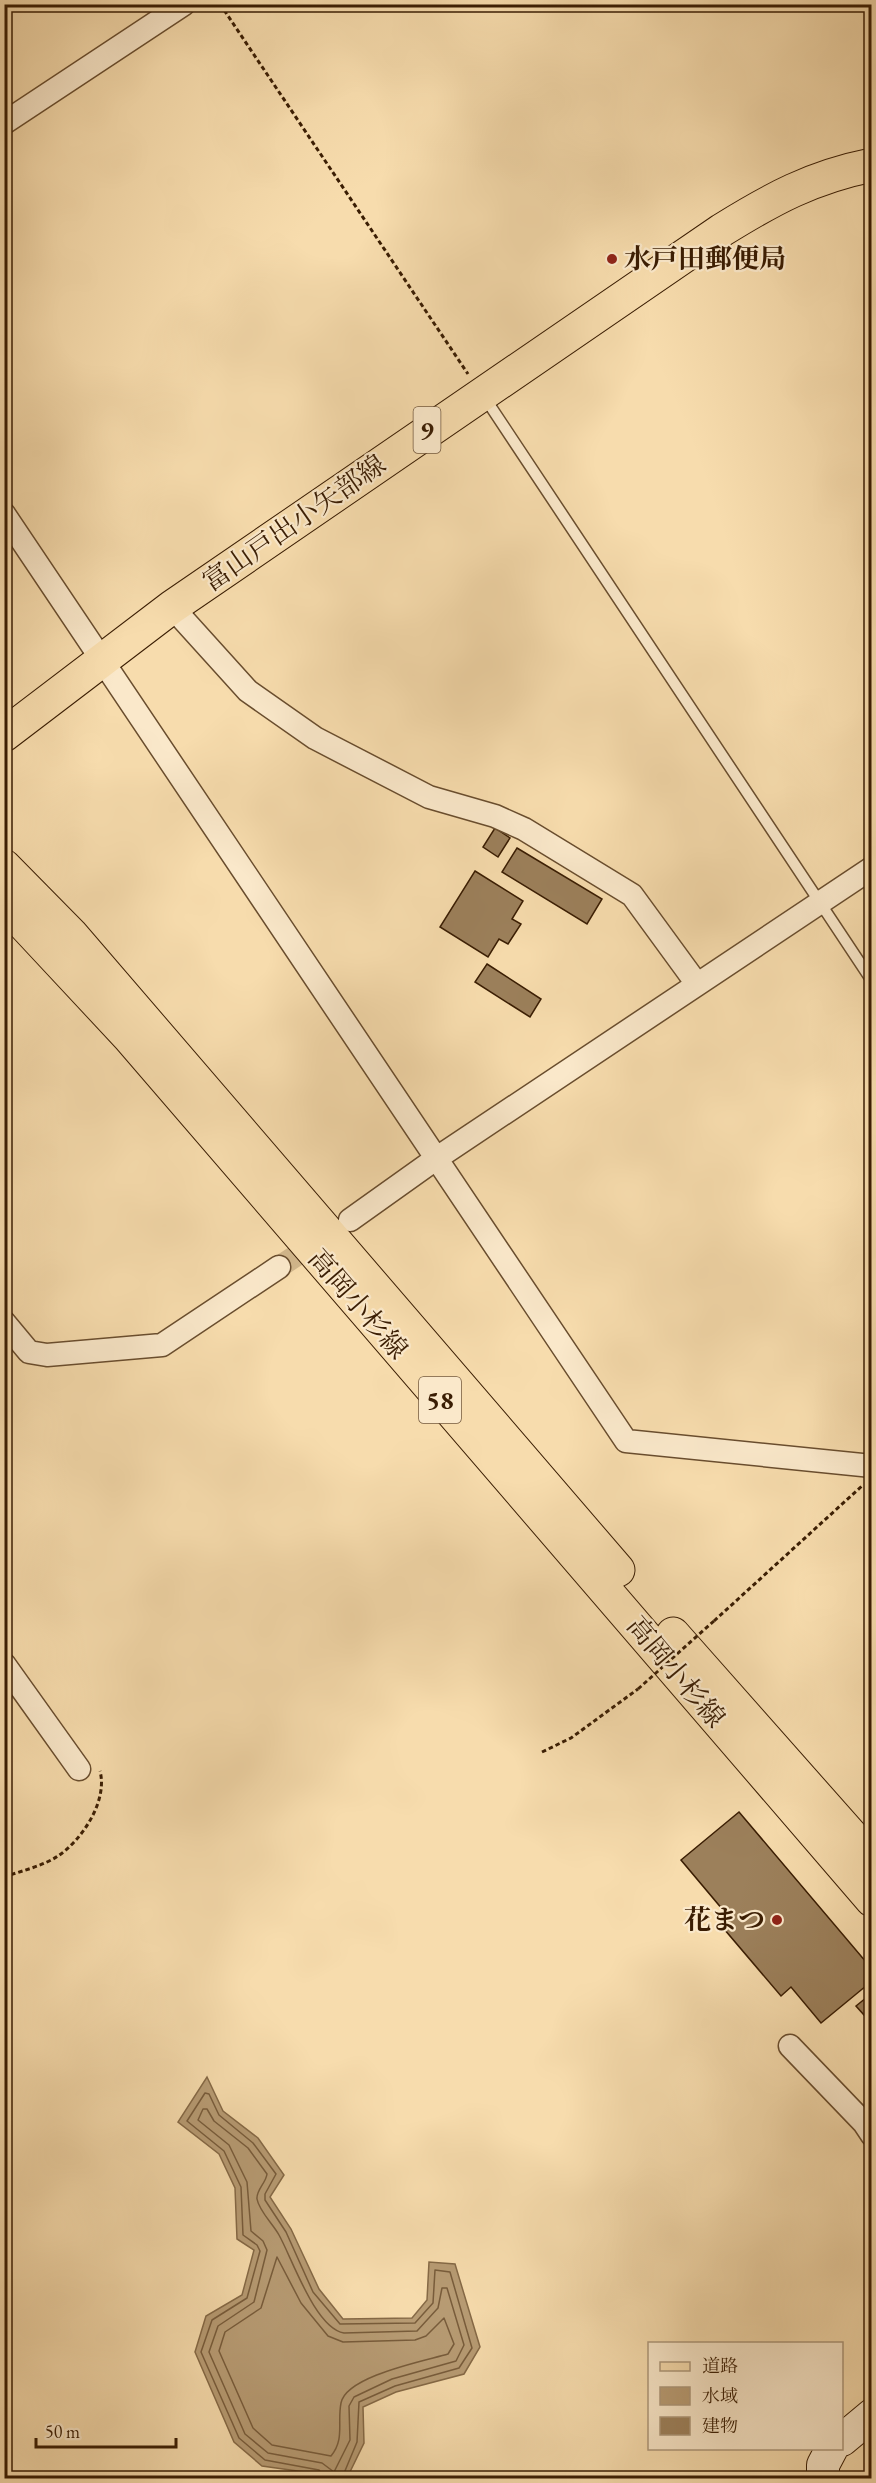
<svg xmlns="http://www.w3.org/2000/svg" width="876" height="2483" font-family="'EB Garamond','Noto Serif JP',serif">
<rect width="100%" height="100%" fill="#f7dcad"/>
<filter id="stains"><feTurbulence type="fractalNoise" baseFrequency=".00333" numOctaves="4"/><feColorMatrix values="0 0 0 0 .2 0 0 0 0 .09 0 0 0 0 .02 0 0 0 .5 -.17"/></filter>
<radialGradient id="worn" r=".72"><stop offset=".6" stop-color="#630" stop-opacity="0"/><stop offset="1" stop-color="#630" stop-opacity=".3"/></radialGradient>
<path fill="#b79b73" stroke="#856946" stroke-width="1.5" d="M 207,2077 L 223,2111 L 258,2138 L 284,2175 L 270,2197 L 291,2229 L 319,2289 L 343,2319 L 412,2318 L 427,2300 L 429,2262 L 455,2264 L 480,2347 L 464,2374 L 396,2392 L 363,2407 L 364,2443 L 347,2478 L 262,2466 L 234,2442 L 195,2352 L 206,2316 L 242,2295 L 254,2250 L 237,2239 L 235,2188 L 219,2154 L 178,2122 Z"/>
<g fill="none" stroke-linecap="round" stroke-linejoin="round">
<path stroke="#785c3b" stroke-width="1.5" d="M 203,2109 L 207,2109 L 214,2121 L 248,2148 L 267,2174 C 266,2183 256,2190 257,2199 C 259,2211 273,2224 279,2235 C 292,2258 315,2328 344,2333 L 417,2331 L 438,2308 L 442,2288 L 447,2288 L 464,2345 L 456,2361 L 392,2379 L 354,2397 L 349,2406 L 350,2440 L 334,2472 L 322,2463 L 268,2453 L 245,2434 L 209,2352 L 218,2326 L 254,2302 L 267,2250 L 263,2241 L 251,2231 L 247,2182 L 229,2145 L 198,2120 Z
M 277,2257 L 301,2303 L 328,2336 L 343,2342 L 415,2340 L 426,2336 L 444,2318 L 454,2344 L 448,2354 C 424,2361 346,2376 341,2403 C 337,2423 345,2439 331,2456 L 272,2445 L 253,2428 L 219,2351 L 225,2332 L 261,2308 Z
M 324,2478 L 319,2470 L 265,2460 L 239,2438 L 201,2352 L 212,2320 L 247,2298 L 260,2251 L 257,2245 L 243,2235 L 241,2187 L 224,2151 L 187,2121 L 205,2093 L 209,2094 L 219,2115 L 253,2143 L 276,2174 L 265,2194 L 265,2200 L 286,2232 L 313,2292 L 340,2324 L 415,2323 L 433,2303 L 435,2270 L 450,2272 L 472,2348 L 459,2368 L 395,2386 L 359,2402 L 357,2442 L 342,2478"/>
</g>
<path fill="#9c805b" stroke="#3a1d03" stroke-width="1.5" d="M 495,828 L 510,838 L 498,857 L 483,847 Z
M 517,848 L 602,899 L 587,924 L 502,872 Z
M 475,871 L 523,901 L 512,919 L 521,924 L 508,944 L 499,939 L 488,957 L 440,927 Z
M 487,964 L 541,999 L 530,1017 L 475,982 Z
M 739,1812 L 872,1969 L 872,1981 L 821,2023 L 791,1987 L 781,1996 L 719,1923 L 728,1916 L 681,1860 Z
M 872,1993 L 872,2024 L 856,2006 Z"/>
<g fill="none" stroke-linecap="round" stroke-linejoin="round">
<path stroke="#d1b68b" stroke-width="22" stroke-dasharray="22 11" stroke-linecap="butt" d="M 279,1267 L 321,1239"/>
<defs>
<path id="lane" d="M 485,398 L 872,981"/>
<path id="street" d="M 4,123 L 184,4
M 4,514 L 626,1441 L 872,1466
M 172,607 L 248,691 L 315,738 L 429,797 L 495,816 L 524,829 L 632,895 L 697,984
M 350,1220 L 437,1158 L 872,868
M 4,1322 L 29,1352 L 47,1355 L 162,1345 L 279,1267
M 4,1664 L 79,1769
M 790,2046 L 864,2123 L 872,2135"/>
<path id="secondary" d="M 842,2440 L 872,2415
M 823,2478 L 823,2465 L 832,2448"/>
<path id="primary" d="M 4,735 L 172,607 L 722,230 C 772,199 812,177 872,165
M 4,866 L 71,934 L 618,1570
M 4,903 L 129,1037 L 872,1900
M 673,1634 L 872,1859"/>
</defs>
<use href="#lane" stroke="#694d2e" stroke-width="13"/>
<use href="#street" stroke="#694d2e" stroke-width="25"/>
<use href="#secondary" stroke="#3a1d03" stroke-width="34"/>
<use href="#primary" stroke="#3a1d03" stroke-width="35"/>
<path stroke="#3a1d03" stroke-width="3" stroke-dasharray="4.5 3" stroke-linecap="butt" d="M 220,4 L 468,374
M 4,1370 L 9,1361
M 714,1621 L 863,1485
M 542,1752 L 571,1738 L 638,1689
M 4,1877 C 21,1871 43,1866 58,1856 C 82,1840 108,1801 100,1771"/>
<use href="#lane" stroke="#fae8ca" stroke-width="10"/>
<use href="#street" stroke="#fae8ca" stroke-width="22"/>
<use href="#secondary" stroke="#fae8ca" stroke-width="32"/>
<use href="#primary" stroke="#f7dcad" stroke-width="33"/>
<path stroke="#3a1d03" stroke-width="3" stroke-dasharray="4.5 3" stroke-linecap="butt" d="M 638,1689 L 714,1621"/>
</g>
<g fill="#8f2418" stroke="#fae8ca" stroke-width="2">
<circle cx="612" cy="259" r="6"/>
<circle cx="777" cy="1920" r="6"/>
</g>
<g text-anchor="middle" stroke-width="4.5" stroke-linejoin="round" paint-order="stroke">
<g fill="#fae8ca" stroke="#745a3f" stroke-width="1.5">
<rect x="413.5" y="407" width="27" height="46" rx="4.5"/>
<rect x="419" y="1377" width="42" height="46" rx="4.5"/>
</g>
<g font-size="26" font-weight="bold" fill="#3a1d03">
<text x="427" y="439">9</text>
<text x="440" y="1409">58</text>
</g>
<g font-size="27" font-weight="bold" fill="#3a1d03" stroke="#fae8ca" text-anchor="start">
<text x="624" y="268">水戸田郵便局</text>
<text x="765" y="1929" text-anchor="end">花まつ</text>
</g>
<g font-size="27" fill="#3a1d03" stroke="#fae8ca">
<text transform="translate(294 523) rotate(-35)" y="9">富山戸出小矢部線</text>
<text transform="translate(358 1304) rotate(49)" y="9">高岡小杉線</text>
<text transform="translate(676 1672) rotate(50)" y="9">高岡小杉線</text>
</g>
</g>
<rect width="876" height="2483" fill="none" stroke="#f7dcad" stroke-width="24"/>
<rect x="6" y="6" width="864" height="2471" fill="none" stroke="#3a1d03" stroke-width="3"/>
<rect x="12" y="12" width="852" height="2459" fill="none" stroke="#3a1d03" stroke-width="1.5"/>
<rect x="648" y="2342" width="195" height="108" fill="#fae8ca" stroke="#ad977a" stroke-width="1.5"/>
<rect x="660" y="2362" width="30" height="9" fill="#f7dcad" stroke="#ad977a" stroke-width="1.5"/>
<text x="702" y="2372" font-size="18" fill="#3a1d03">道路</text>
<rect x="660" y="2387" width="30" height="18" fill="#b79b73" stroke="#ad977a" stroke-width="1.5"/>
<text x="702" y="2402" font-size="18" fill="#3a1d03">水域</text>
<rect x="660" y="2417" width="30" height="18" fill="#9c805b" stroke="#ad977a" stroke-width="1.5"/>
<text x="702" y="2432" font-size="18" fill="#3a1d03">建物</text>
<path d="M36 2438v9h140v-9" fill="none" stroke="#3a1d03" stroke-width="3"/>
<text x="45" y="2438" font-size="18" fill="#3a1d03" stroke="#fae8ca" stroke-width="4.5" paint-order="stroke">50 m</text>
<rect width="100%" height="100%" filter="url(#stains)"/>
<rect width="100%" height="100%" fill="url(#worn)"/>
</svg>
